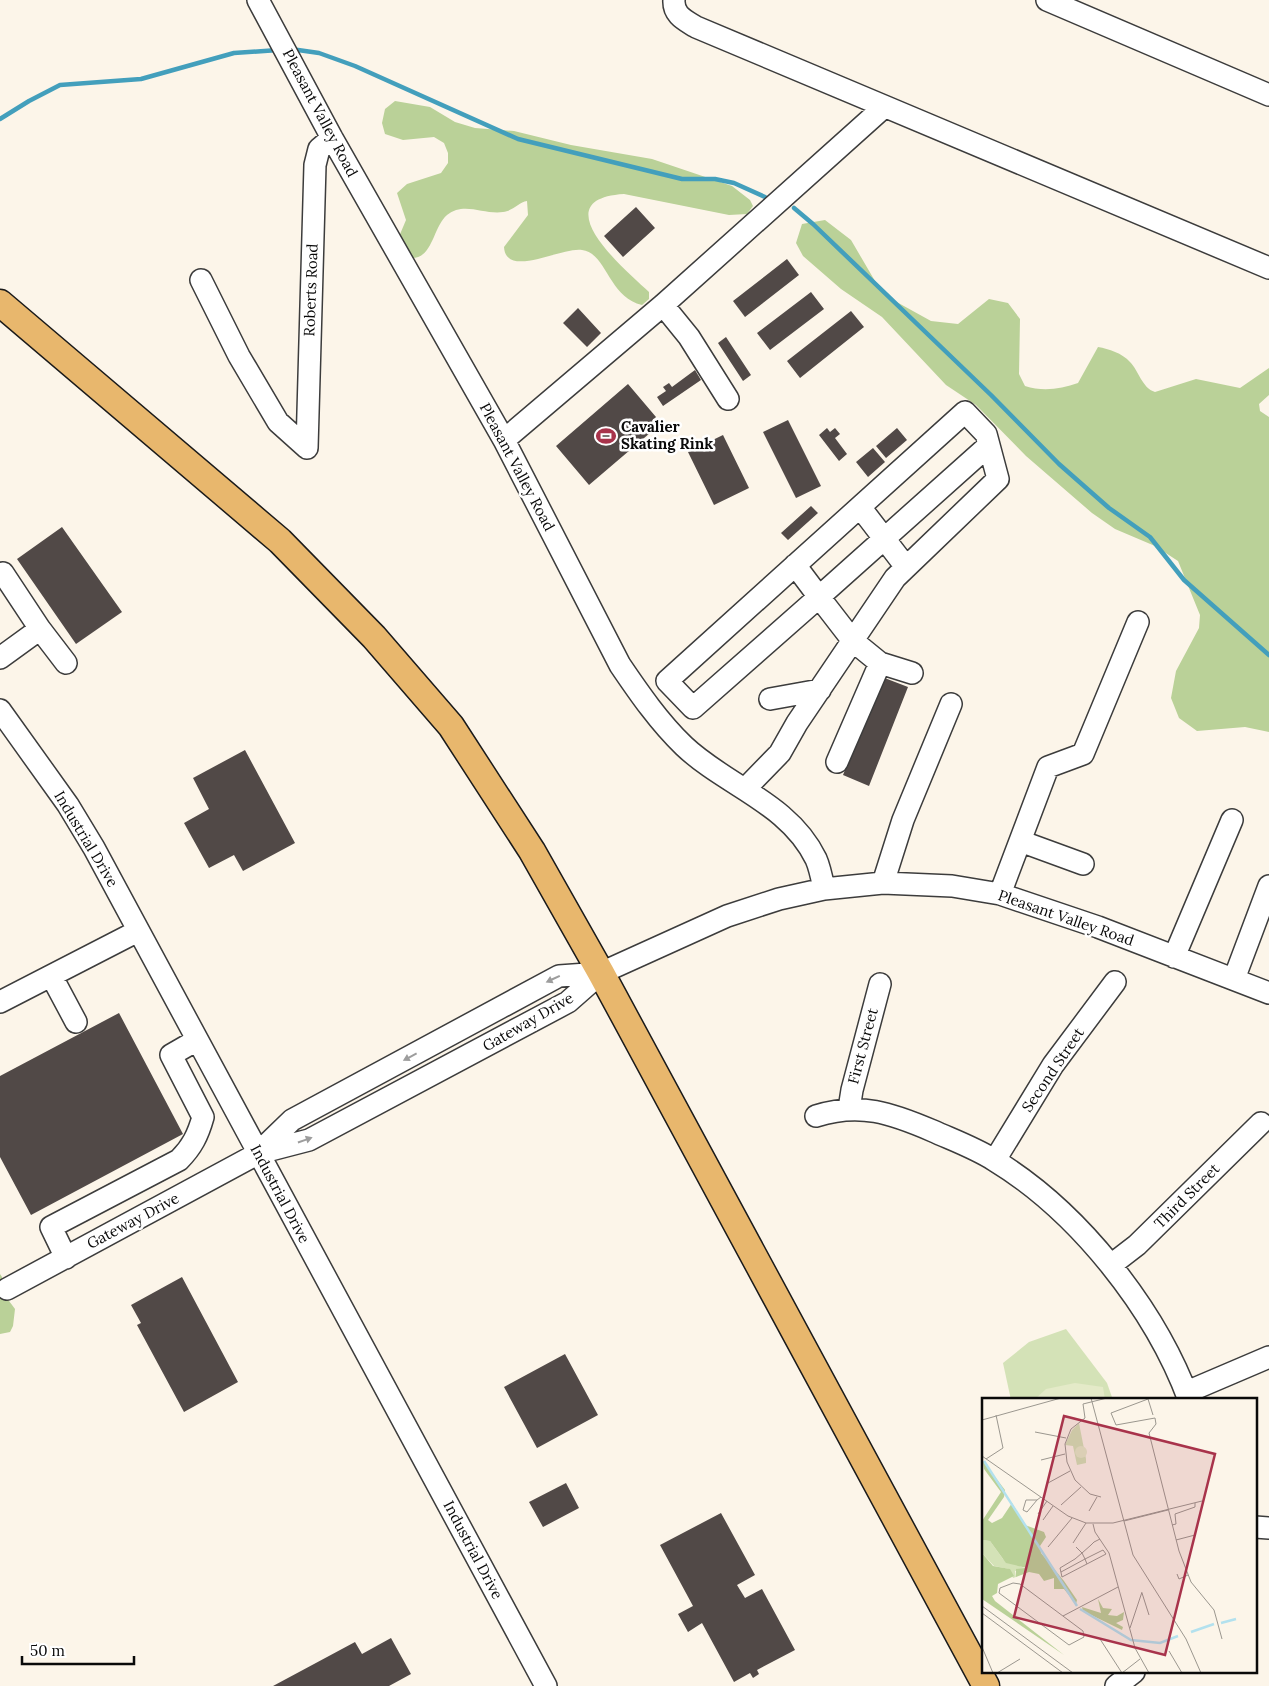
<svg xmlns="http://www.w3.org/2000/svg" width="1269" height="1686" font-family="Lora,serif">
<rect width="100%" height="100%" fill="#fcf5e9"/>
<path fill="#d4e2b7" d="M 1066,1329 L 1107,1383 L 1113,1400 L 1011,1400 L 1003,1363 L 1029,1342 Z"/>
<path fill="#bad198" d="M 395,101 L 430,107 L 455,122 L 475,128 L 514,131 L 571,145 L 652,159 L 732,186 L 750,200 L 753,206 L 747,214 L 729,215 L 624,194 C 542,199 624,269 649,292 L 649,299 L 642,305 C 608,297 607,253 582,250 C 561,247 506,279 504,247 L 528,215 L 527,201 C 519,202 513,211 503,212 C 484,215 464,201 447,215 C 433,227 433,258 412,258 L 398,239 L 406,220 L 397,193 L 407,184 L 441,173 L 448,163 L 448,153 L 444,143 L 434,137 L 403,140 L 385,134 L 382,123 L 385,109 Z
M 825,220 L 851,240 L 875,281 L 893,300 L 931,321 L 958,324 L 989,299 L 1008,303 L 1020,319 L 1019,374 L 1025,386 C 1043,392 1061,389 1078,383 L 1098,347 C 1109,349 1122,353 1130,362 C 1139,371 1142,388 1155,392 L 1196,379 L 1240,388 L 1269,368 L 1269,395 L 1259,404 L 1260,411 L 1269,417 L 1269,732 L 1245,727 L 1197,731 L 1179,718 L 1171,698 L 1176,671 L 1199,628 L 1200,615 L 1178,561 L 1155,546 L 1115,529 L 1092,513 L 1026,456 L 976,405 L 946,385 L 882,317 L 841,289 L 803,256 L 796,243 L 802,224 Z
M 0,1274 L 2,1277 C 1,1291 7,1298 15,1309 L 13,1326 L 10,1332 L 0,1334 Z"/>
<path fill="#e4eac8" d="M 1075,1383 L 1103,1387 L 1105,1400 L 1034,1400 L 1046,1389 Z"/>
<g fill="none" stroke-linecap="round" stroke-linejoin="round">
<path stroke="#439fbc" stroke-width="4.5" d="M 291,49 L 319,53 L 355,66 L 518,139 L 682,179 L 715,179 L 734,183 L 765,197
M 0,119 L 29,101 L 60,85 L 141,79 L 234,53 L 278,50
M 794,208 L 813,224 L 991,395 L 1059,464 L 1109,508 L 1150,537 L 1184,580 L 1269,655"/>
</g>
<path fill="#514947" d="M 636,207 L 655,228 L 623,257 L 604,236 Z
M 787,259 L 799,275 L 745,317 L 733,301 Z
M 811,292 L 824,309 L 770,350 L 757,333 Z
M 578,308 L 601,333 L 587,347 L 563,323 Z
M 851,311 L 864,327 L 800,378 L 787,361 Z
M 726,337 L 751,375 L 743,381 L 718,343 Z
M 695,370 L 701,380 L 663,406 L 657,397 L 666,391 L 663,387 L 669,383 L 672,387 Z
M 628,384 L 656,417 L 652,421 L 657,427 L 589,485 L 556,446 Z
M 788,420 L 821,486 L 796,498 L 763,432 Z
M 827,428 L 830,432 L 835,428 L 840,434 L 835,438 L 847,454 L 839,461 L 819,435 Z
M 897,428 L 907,440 L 886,458 L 876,446 Z
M 723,435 L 749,488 L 714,505 L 688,452 Z
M 873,448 L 885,462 L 868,477 L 856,462 Z
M 811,506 L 818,513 L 788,540 L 781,533 Z
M 62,527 L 122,612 L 76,644 L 17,559 Z
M 882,677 L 908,687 L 869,786 L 843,775 Z
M 245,750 L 295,843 L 243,871 L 234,855 L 209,868 L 184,823 L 209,809 L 193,778 Z
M 119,1013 L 183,1134 L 31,1215 L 0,1157 L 0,1076 Z
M 182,1277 L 238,1382 L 184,1412 L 137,1325 L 141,1323 L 131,1305 Z
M 565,1354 L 598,1415 L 537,1448 L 504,1387 Z
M 566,1483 L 579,1508 L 543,1527 L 529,1502 Z
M 721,1513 L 755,1575 L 737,1585 L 745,1598 L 762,1589 L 795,1650 L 757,1670 L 759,1674 L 753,1678 L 750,1673 L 734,1682 L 702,1623 L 688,1632 L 678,1614 L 693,1606 L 660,1545 Z
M 391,1638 L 411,1674 L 389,1686 L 273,1686 L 355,1642 L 362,1654 Z"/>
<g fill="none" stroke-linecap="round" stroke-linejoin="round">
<defs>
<path id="minor" d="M 258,0 L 332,138 L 504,440 L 620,665 C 639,693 659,722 684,746 C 726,786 789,803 816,859 C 820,868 822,879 824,889
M 674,0 C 673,15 685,20 696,27 L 1269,268
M 1047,0 L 1269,95
M 201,280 L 239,356 L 278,422 L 307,448
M 663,305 L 689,337 L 728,399
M 504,440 L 663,305 L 884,107
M 307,448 L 315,165 L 319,149 L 332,138
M 860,507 L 906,567
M 795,565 L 819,597 L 988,446
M 3,573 L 40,629
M 0,658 L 40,629 L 66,663
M 770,699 L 820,690
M 0,710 L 68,805 L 94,848 L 546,1686
M 837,762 L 880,663
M 745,789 L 780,753 L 797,723 L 895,578 L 998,479 L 986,434 L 965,412 L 667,681 L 693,708 L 819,597 L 853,641 L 880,663 L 912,673
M 1020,841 L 1083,864
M 883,883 L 903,820 L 951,704
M 1000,894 L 1048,767 L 1083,754 L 1138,622
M 1174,957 L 1232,820
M 52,977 L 76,1022
M 1234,979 L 1269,886
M 0,1002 L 138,931
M 849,1109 L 852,1090 L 880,984
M 816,1116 C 860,1102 891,1113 933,1131 C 953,1140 975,1148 994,1160 C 1078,1211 1155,1308 1189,1400
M 260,1151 L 292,1120 L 559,976 L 601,973
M 995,1160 L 1053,1065 L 1115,982
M 66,1258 L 51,1227 L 179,1160 C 192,1147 198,1135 203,1117 L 171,1055 L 197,1040
M 1111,1265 L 1137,1245 L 1261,1123
M 7,1289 L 259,1153 L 309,1140 L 568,1002 L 601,973 L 727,916 L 779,899 L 824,889 L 883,883 L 952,886 L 1000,894 L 1098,927 L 1269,993
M 1187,1392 L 1269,1357
M 1255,1527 L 1269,1528
M 1116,1686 L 1134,1672"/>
<path id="major" d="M 0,303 L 280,541 L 374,637 L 451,726 L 532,851 L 601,973 L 986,1686"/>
</defs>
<use href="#minor" stroke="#3c3c3c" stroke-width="24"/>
<use href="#major" stroke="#1a1a1a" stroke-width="29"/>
<use href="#minor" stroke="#fff" stroke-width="21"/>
<use href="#major" stroke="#e8b76d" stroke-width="26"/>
</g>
<defs><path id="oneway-solid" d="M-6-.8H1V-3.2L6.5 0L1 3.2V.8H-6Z" transform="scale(1.25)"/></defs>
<g fill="#9d9d9d">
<use href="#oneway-solid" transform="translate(553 979) rotate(155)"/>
<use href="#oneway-solid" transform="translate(410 1057) rotate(152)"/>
<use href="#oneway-solid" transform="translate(305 1140) rotate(-19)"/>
</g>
<defs>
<symbol id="stadium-bare" viewBox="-9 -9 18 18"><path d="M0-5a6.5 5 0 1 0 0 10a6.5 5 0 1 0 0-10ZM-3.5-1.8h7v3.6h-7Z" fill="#a8334b" stroke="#fff" stroke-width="2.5" paint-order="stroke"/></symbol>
</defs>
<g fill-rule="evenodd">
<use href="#stadium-bare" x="592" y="422" width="28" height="28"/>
</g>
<g text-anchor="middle" stroke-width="5" stroke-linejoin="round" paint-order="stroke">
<g font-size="15" fill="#090909" stroke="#fff">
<text transform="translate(320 113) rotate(62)" y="5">Pleasant Valley Road</text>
<text transform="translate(311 290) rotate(-88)" y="5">Roberts Road</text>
<text transform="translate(517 467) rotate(62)" y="5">Pleasant Valley Road</text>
<text transform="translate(86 839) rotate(59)" y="5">Industrial Drive</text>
<text transform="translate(1066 918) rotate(19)" y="5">Pleasant Valley Road</text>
<text transform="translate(528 1022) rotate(-30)" y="5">Gateway Drive</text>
<text transform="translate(863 1046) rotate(-75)" y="5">First Street</text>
<text transform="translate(1053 1070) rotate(-56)" y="5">Second Street</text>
<text transform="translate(280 1194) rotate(62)" y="5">Industrial Drive</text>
<text transform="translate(1187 1196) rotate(-45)" y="5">Third Street</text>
<text transform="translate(133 1221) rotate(-28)" y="5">Gateway Drive</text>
<text transform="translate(473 1550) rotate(62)" y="5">Industrial Drive</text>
</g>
<g font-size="15" font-weight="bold" fill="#090909" stroke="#fff" text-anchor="start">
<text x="621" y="432">Cavalier<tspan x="621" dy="17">Skating Rink</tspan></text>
</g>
</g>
<g transform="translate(982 1398)">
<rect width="275" height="275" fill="#fcf5e9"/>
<path d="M 97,25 L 104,61 L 104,65 L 95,67 L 91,48 L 83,47 L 90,32 ZM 0,142 L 8,143 L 21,161 L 45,171 L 33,173 L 34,179 L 31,180 L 27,171 L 12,168 L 0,155 Z" fill="#d4e2b7"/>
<path d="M 1,63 L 23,92 L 22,99 L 6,122 L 10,125 L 20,120 L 30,105 L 43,127 L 62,134 L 64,139 L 58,148 L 59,155 L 82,183 L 95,202 L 94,206 L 82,191 L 72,191 L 72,180 L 62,183 L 57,176 L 47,174 L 34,179 L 34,171 L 45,170 L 24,165 L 8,143 L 0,142 L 0,123 L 19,94 L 2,71 ZM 0,155 L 11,168 L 28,171 L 32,178 L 16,186 L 15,195 L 10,198 L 13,203 L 82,257 L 0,201 ZM 116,201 L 121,210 L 130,211 L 126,217 L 135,218 L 142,214 L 141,222 L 134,225 L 141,229 L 140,232 L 101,213 L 100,209 L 119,215 Z" fill="#bad198"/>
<path d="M93 54a6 6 0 1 1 12 0a6 6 0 1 1-12 0Z" fill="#e4eac8"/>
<path fill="none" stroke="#b3e1ee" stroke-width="2.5" d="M 2,63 L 95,208M 98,211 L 149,242 L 178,245 L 196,238M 239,225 L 254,221M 209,234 L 232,226"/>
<path fill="none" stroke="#9b978f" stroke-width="1" d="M 109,0 L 151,157 L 204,241 L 219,275M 171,17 L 166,1 L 129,15 L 134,27 L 173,20 L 174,26 L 167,35 L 197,153 L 209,184 L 232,212 L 240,241M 0,22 L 79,0M 53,34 L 84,40M 0,58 L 86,118 L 104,125 L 131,125 L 220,103M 4,61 L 21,50 L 14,17M 59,62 L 83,56M 66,85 L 88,73M 119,99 L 108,96 L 93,82 L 85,64 L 83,46 L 89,31 L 103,20 L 101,6 L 125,0M 55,102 L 45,114 L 41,112 L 44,102 L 55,102 L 59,99M 79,107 L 99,89M 107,113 L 115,99M 56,116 L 65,103M 61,122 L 71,108M 142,123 L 186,112M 111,126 L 113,134 L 127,155 L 153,250 L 167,275M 190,127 L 194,126 L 193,116 L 213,109 L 213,105M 194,142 L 213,137M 91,145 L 104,125M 66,149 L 90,120M 94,149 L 100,155 L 103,161 L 121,152 L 124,156 L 80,179 L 78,170 L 93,161 L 100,155 L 109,147 L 112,144 L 118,141M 79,174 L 103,161 L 105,166M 195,176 L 197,181 L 206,177M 31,185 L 38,186 L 101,233 L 102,239 L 87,247 L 17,195 L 18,190 ZM 160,195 L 167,217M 0,208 L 91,275M 0,215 L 81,275M 81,218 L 136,189M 148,230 L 160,194M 118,241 L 140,275M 0,249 L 11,275M 187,253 L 200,275M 15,275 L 38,261M 140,275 L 158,261"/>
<path fill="#a8334b" fill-opacity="0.15" stroke="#a8334b" stroke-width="2.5" d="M 82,18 L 233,56 L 183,257 L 32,219 Z"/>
<rect width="275" height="275" fill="none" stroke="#090909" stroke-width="2.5"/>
</g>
<path d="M22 1656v8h112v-8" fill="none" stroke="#090909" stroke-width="2.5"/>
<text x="30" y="1656" font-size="15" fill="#090909" stroke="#ffffff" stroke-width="4" paint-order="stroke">50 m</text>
</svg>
